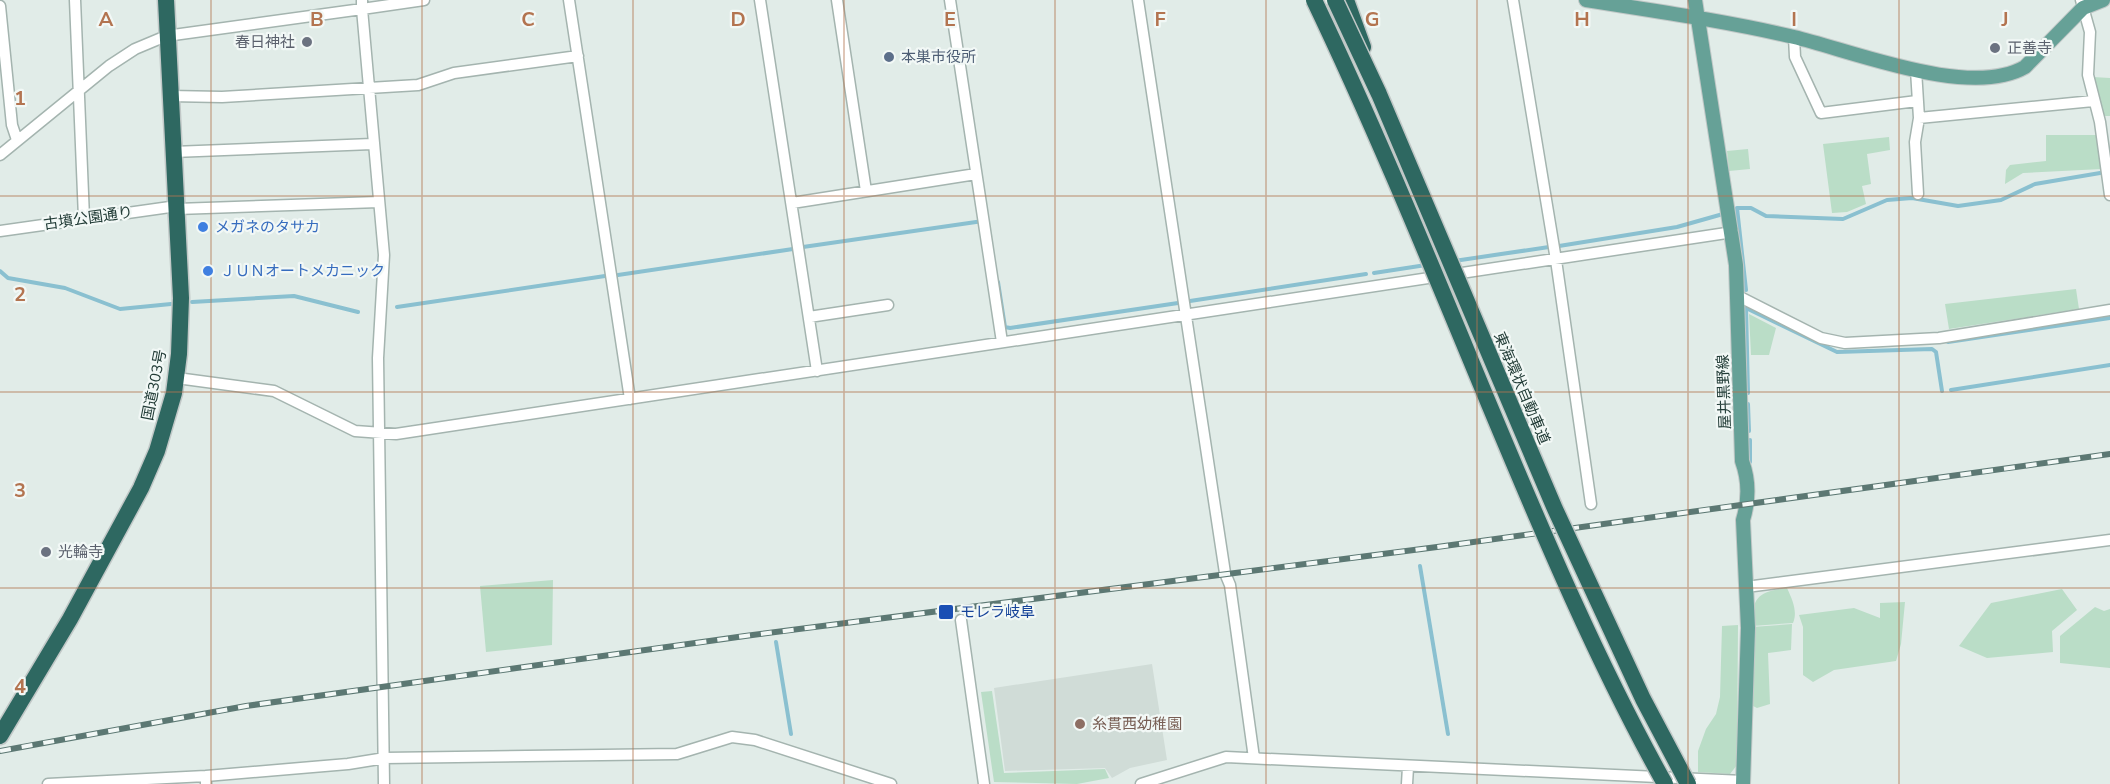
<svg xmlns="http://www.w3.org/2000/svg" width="2110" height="784" font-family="'Nunito Sans','Noto Sans JP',sans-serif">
<rect width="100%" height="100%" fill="#e1ece8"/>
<path fill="#d0dcd7" d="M 1152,664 L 1167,760 L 1130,768 L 1112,778 L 1105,768 L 1005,771 L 994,688 Z"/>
<path fill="#baddc7" d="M 2093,77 L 2110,78 L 2110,116 L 2101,116 Z
M 2046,135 L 2098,135 L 2102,169 L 2023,173 L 2005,184 L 2006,170 L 2010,165 L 2046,161 Z
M 1889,137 L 1890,150 L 1867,154 L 1871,184 L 1862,186 L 1866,204 L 1847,212 L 1832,213 L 1823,144 Z
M 1748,149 L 1750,169 L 1729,171 L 1727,151 Z
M 2076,289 L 2079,309 L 1949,329 L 1945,304 Z
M 1749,314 L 1776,328 L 1769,355 L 1751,355 Z
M 553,580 L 552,645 L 486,652 L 480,586 Z
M 1787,588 C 1792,599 1798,611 1793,623 L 1752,626 C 1752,596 1759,592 1787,588 Z
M 2062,589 L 2077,610 L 2052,631 L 2053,652 L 1987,658 L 1959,646 L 1991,603 Z
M 1905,602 L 1901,644 L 1896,661 L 1834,670 L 1813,682 L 1803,675 L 1803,627 L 1799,615 L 1854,608 L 1880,618 L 1880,603 Z
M 2095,607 L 2104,611 L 2110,609 L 2110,668 L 2060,663 L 2060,636 Z
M 1792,624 L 1791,650 L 1768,653 L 1770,704 L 1757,708 L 1753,706 L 1752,627 Z
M 1738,625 L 1737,765 L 1730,774 L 1698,772 L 1698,751 L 1706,729 L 1716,714 L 1720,697 L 1722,626 Z
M 992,691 L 1004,773 L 1105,769 L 1109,778 L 1077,784 L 994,782 L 981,692 Z"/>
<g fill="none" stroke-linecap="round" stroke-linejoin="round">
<path stroke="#8ac0d0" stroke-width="4" d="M 1559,246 L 1677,227 L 1723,214
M 803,247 L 983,221
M 1454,261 L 1549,247
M 0,271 L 8,278 L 65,288 L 120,309 L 171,304
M 1374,273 L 1426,265
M 618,275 L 793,249
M 998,282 L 1005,327 L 1010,328 L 1178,303
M 1746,290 L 1737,208 L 1751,208 L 1766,216 L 1843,219 L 1887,200 L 1912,198 L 1958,206 L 2001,200 L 2035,184 L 2106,172
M 1190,301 L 1366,274
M 192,302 L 294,296 L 358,312
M 397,307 L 605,276
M 1948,342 L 2110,318
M 1951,390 L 2110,365
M 1748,393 L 1746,308 L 1837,352 L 1932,349 L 1936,352 L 1942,391
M 1748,404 L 1749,431
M 1750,440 L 1750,462
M 1420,566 L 1448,734
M 776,642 L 791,734"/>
<defs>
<path id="minor" d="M 75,0 L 84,218
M 362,0 L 362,9 L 424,0
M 569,0 L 630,399
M 760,0 L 817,371
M 837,0 L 866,191
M 950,0 L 1002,342
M 1138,0 L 1225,573 L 1230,585 L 1254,758
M 1513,0 L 1556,260 L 1591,504
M 2081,0 L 2090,32 L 2088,75 L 2100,122 L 2110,195
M 0,6 L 12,125 L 17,140
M 1794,37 L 1795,57 L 1821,113 L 1917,101
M 1916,70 L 1919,118 L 1915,142 L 1918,194
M 170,96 L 222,97 L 418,85 L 454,73 L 578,56
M 1919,118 L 2093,101
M 173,152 L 372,144
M 0,155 L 109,66 L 135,49 L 166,36 L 362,9 L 384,255 L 378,358 L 384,784
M 792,203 L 976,174
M 177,209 L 379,202
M 0,231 L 177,206
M 1738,296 L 1821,338 L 1845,343 L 1939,338 L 2110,310
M 809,317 L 888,305
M 177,378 L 274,391 L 355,431 L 396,434 L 1733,232
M 1746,587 L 2110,540
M 961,620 L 984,784
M 206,776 L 348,764 L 385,758 L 677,754 L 732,737 L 755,740 L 891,784
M 48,784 L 206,776 L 206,784
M 1141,784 L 1226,757 L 1743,781
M 1407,784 L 1408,767"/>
<path id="major" d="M 1586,0 C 1655,11 1726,21 1794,37 C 1853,51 1970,99 2025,67 L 2083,8 L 2103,0
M 1695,0 L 1736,265 L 1742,461 C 1749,480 1749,500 1743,520 L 1748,628 L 1743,784"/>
<path id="highway" d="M 1346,0 L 1363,47
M 0,736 L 70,619 L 141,488 L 157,451 L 174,393 L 179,354 L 181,298 L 166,0"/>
</defs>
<use href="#minor" stroke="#a4b4af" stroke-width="13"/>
<use href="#major" stroke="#c1c8c7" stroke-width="16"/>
<use href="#highway" stroke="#c1c8c7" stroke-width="19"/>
<use href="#minor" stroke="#fff" stroke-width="10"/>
<use href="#major" stroke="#66a197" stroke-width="14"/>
<use href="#highway" stroke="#2e6861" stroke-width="16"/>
<defs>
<path id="rail" d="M 0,751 L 246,706 L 745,636 L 1437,547 L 2110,454"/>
</defs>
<use href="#rail" stroke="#5c7873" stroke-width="6"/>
<use href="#rail" stroke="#f2f8f6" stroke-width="4" stroke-dasharray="11" stroke-linecap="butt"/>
<defs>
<path id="highway-bridge" d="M 1314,0 C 1378,134 1434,272 1491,409 C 1544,536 1598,664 1665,784
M 1335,0 L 1379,94 L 1555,509 L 1643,699 L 1688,784"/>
</defs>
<use href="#highway-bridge" stroke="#c1c8c7" stroke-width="19" stroke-linecap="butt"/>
<use href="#highway-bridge" stroke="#2e6861" stroke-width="16"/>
</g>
<path fill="none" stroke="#b37450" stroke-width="1.5" stroke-opacity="0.55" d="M 211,0 L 211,784M 422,0 L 422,784M 633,0 L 633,784M 844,0 L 844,784M 1055,0 L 1055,784M 1266,0 L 1266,784M 1477,0 L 1477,784M 1688,0 L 1688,784M 1899,0 L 1899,784M 0,196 L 2110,196M 0,392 L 2110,392M 0,588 L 2110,588"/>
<g fill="#6b7280" stroke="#f2f8f6" stroke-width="2">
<circle cx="307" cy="42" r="6"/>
<circle cx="1995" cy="48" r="6"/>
<circle cx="46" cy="552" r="6"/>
</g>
<circle fill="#5c6f8a" stroke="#f2f8f6" stroke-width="2" cx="889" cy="57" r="6"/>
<g fill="#3f7fe0" stroke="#f2f8f6" stroke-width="2">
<circle cx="203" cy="227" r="6"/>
<circle cx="208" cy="271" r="6"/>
</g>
<rect fill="#1a4fb4" stroke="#f2f8f6" stroke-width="2" x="938" y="604" width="16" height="16" rx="3"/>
<circle fill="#8d6e63" stroke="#f2f8f6" stroke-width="2" cx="1080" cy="724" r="6"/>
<g text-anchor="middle" stroke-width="4.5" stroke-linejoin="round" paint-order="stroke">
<g font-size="15" fill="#5b616d" stroke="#f2f8f6" text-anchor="start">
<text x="295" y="47" text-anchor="end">春日神社</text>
<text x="2007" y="53">正善寺</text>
<text x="58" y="557">光輪寺</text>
</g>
<g font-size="15" fill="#4e5e75" stroke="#f2f8f6" text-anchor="start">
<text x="901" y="62">本巣市役所</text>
</g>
<g font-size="15" fill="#223c37" stroke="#f2f8f6">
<text transform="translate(88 218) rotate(-8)" y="5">古墳公園通り</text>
<text transform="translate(154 385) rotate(-79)" y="5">国道303号</text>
<text transform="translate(1522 388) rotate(67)" y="5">東海環状自動車道</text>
<text transform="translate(1724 392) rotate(-92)" y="5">屋井黒野線</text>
</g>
<g font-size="15" fill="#366cbe" stroke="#f2f8f6" text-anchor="start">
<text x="215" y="232">メガネのタサカ</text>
<text x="220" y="276">ＪＵＮオートメカニック</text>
</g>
<g font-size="15" fill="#164399" stroke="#f2f8f6" text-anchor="start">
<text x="960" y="617">モレラ岐阜</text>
</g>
<g font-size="15" fill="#785e54" stroke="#f2f8f6" text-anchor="start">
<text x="1092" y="729">糸貫西幼稚園</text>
</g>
</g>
<g font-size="20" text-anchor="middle" font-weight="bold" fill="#b37450" stroke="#f2f8f6" stroke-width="4.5" stroke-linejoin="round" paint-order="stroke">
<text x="106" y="26">A</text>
<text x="317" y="26">B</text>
<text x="528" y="26">C</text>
<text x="738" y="26">D</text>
<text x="950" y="26">E</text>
<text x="1160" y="26">F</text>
<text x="1372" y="26">G</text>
<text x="1582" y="26">H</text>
<text x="1794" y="26">I</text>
<text x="2005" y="26">J</text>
<text x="20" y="105">1</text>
<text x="20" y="301">2</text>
<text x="20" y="497">3</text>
<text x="20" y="693">4</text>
</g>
</svg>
